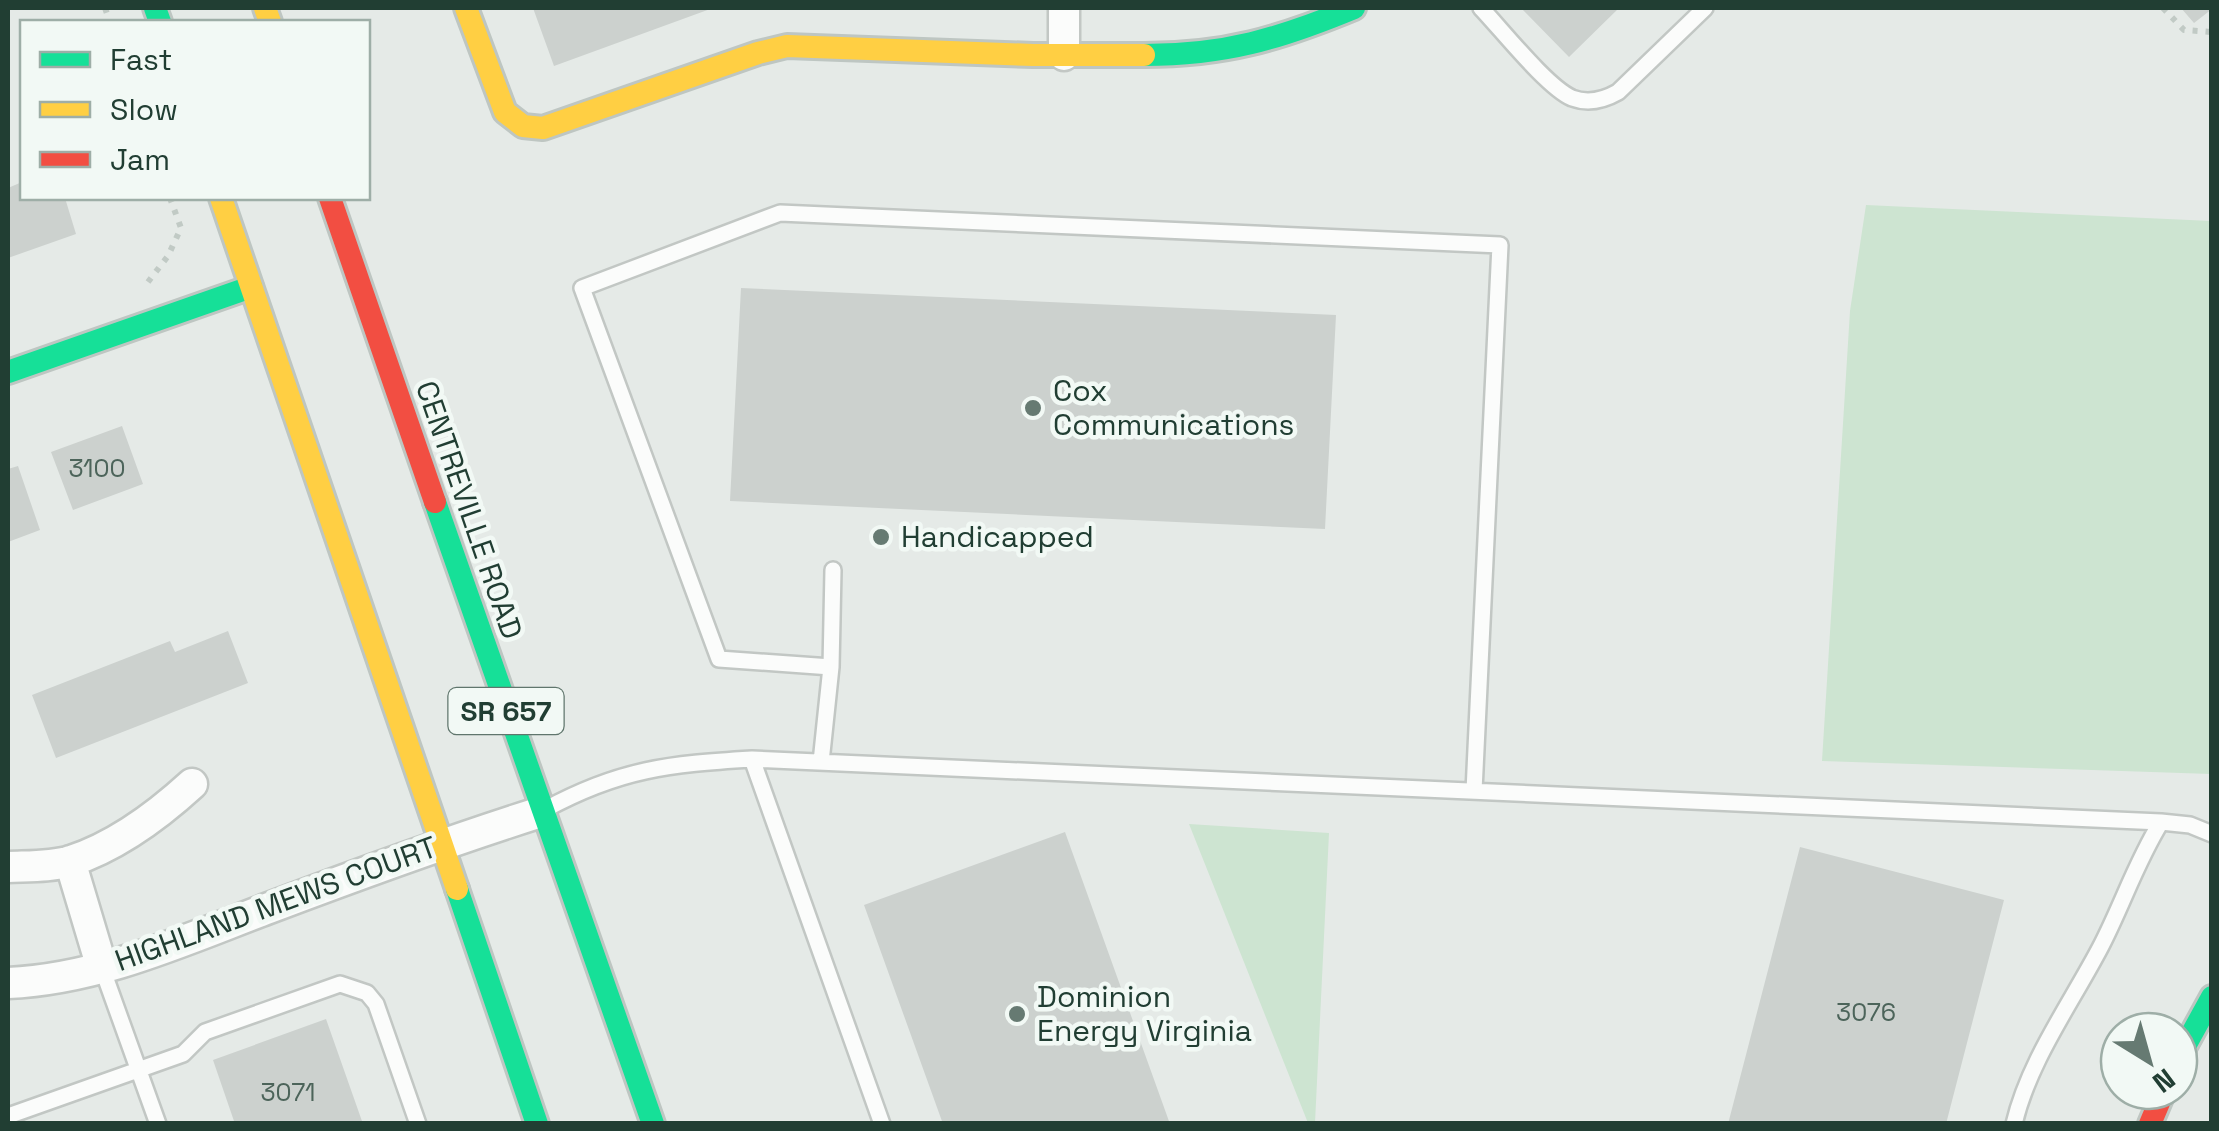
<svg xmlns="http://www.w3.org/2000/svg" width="2219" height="1131" font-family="'Space Grotesk',sans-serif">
<rect width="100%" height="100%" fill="#e5eae7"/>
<path fill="#cde4d1" d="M 1866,205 L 2211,221 L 2211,774 L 1822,761 L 1850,311 Z
M 1189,824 L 1329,833 L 1315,1123 L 1308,1123 Z"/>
<path fill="#ccd1ce" d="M 533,8 L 713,8 L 554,66 Z
M 1521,8 L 1619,8 L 1569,57 Z
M 2181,8 L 2212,8 L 2212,9 L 2194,23 Z
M 22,182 L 22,198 L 65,198 L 76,234 L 8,258 L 8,188 Z
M 741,288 L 1336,315 L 1325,529 L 730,501 Z
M 122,426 L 143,484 L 73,510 L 51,452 Z
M 18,466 L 40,530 L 8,542 L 8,469 Z
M 228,631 L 248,683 L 56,758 L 32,695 L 170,641 L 175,652 Z
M 1065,832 L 1170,1124 L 943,1124 L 864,905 Z
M 1800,847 L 2004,900 L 1946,1124 L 1728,1124 Z
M 326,1019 L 363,1124 L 235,1124 L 213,1060 Z"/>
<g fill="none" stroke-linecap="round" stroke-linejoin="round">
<defs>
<path id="lane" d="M 1481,8 C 1502,30 1547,87 1572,98 C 1588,104 1604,100 1618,92 L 1705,8
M 831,667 L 833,570
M 752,759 L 882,1124
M 821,762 L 831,667 L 719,659 L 582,288 L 780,213 L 1500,245 L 1474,791
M 546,809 C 620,769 669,764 752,759 L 2161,822
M 102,968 L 158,1124
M 8,1116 L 183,1054 L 205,1032 L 340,984 L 367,993 L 376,1004 L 418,1124
M 2014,1124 C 2029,1061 2070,1005 2100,948 C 2122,906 2136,862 2161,822 L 2190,825 L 2212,834"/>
<path id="street" d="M 1064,8 L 1064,55
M 70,861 L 102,968
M 8,867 C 28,866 51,867 71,861 C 117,846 157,816 192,784
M 8,983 C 100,979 184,940 269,908 C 359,874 449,841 541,812"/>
<path id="fast" d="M 155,8 L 160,22
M 1144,55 C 1225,55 1279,39 1354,8
M 8,372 L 251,287
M 435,502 L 653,1124
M 457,889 L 537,1124
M 2179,1057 L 2212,997"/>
<path id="slow" d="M 265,8 L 270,22
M 466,8 L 505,112 L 523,126 L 543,128 L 758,53 L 787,46 L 1033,55 L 1144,55
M 221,198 L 457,889"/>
<path id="jam" d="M 330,198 L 435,502
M 2150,1124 L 2164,1091"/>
</defs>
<use href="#lane" stroke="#c2c7c4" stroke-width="20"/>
<use href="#street" stroke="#c2c7c4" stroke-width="35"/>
<use href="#fast" stroke="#bec6c2" stroke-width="28"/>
<use href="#slow" stroke="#bec6c2" stroke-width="28"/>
<use href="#jam" stroke="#bec6c2" stroke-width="28"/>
<path stroke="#c1cac5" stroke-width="6" stroke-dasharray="5 8" stroke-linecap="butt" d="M 105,8 L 110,22
M 2163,8 L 2184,30 L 2212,32
M 148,282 L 168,256 L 181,228 L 170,198"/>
<use href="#lane" stroke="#fbfcfb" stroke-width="15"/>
<use href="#street" stroke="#fbfcfb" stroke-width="30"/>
<use href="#fast" stroke="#16e098" stroke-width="22"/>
<use href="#slow" stroke="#ffcf43" stroke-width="22"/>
<use href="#jam" stroke="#f24e42" stroke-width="22"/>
</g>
<g fill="#667a72" stroke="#f2f9f5" stroke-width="4">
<circle cx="1033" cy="408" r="10"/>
<circle cx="881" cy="537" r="10"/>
<circle cx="1017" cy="1014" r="10"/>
</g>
<g text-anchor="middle" stroke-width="9" stroke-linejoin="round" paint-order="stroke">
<g font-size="25" fill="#4c645a">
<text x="97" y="477">3100</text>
<text x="1866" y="1021">3076</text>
<text x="288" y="1101">3071</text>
</g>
<rect fill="#f2f9f5" stroke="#60766d" stroke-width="2.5" x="448.5" y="688" width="115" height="46" rx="8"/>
<g font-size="28" font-weight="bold" fill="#213e33">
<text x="506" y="721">SR 657</text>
</g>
<g font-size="30" fill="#213e33" stroke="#f2f9f5" text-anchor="start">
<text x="1053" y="401">Cox<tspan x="1053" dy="34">Communications</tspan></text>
<text x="901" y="547">Handicapped</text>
<text x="1037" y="1007">Dominion<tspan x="1037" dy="34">Energy Virginia</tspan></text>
</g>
<g font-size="30" fill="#213e33" stroke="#f2f9f5">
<text transform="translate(469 510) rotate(71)" y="10">CENTREVILLE ROAD</text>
<text transform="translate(276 904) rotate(-20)" y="10">HIGHLAND MEWS COURT</text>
</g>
</g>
<rect width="2219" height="1131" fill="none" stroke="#213e33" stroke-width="20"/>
<rect x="20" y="20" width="350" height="180" fill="#f2f9f5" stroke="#9eaea7" stroke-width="2.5"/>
<rect x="40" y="52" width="50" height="15" fill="#16e098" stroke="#9eaea7" stroke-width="2.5"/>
<text x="110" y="70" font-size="30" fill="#213e33">Fast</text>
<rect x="40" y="102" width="50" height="15" fill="#ffcf43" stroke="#9eaea7" stroke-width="2.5"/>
<text x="110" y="120" font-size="30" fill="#213e33">Slow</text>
<rect x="40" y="152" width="50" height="15" fill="#f24e42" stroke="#9eaea7" stroke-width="2.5"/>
<text x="110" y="170" font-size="30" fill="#213e33">Jam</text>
<g transform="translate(2149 1061) rotate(143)"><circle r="48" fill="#f2f9f5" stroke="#9eaea7" stroke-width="2.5"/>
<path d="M0-8L18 38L0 25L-18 38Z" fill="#667a72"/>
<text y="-15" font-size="28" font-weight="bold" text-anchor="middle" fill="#213e33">N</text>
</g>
</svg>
